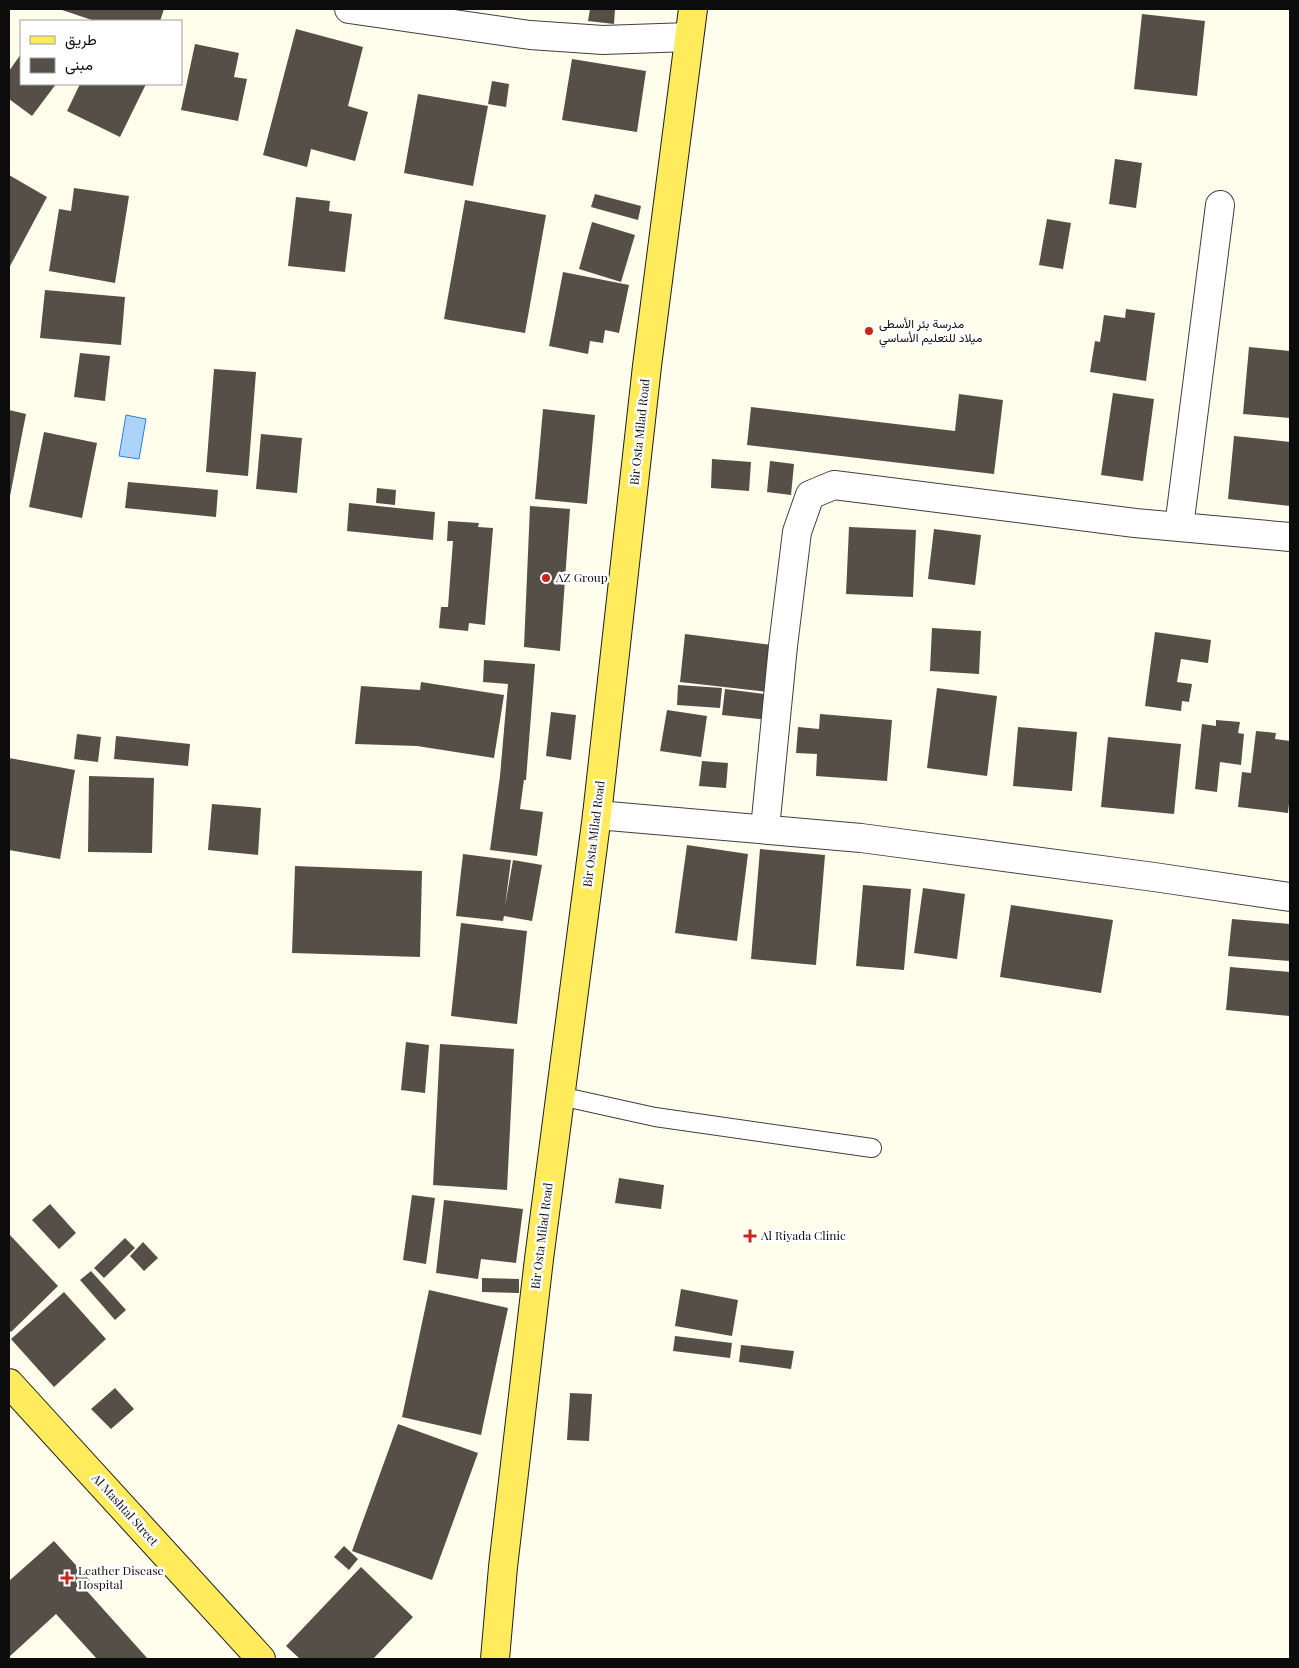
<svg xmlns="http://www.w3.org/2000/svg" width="1299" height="1668" font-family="'Playfair Display',Vazirmatn,serif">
<rect width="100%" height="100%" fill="#fffeec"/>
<path fill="#acd4fb" stroke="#2c7fd9" d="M 126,415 L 146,419 L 139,459 L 119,456 Z"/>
<path fill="#564f48" d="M 59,9 L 164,9 L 160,21 L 95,21 Z
M 590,9 L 615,9 L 614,24 L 588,21 Z
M 1142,14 L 1205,21 L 1197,96 L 1134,89 Z
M 296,29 L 363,47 L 348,106 L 368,112 L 355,161 L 311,149 L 307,167 L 263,155 Z
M 195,44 L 239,53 L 234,77 L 247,79 L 238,121 L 181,110 Z
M 21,54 L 21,84 L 56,84 L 32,116 L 9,99 L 9,71 Z
M 572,59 L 646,71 L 637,132 L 562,120 Z
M 492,81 L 509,84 L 506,107 L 488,104 Z
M 80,84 L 146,84 L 120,137 L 67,111 Z
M 418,94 L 488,106 L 473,186 L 404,173 Z
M 1115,159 L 1142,163 L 1136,208 L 1109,204 Z
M 9,175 L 47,197 L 9,268 Z
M 74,188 L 129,196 L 115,283 L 49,271 L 59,209 L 71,211 Z
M 595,194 L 641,206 L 638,220 L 591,207 Z
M 296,197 L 330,201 L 329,211 L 352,214 L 345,272 L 288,266 Z
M 465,200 L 546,215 L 525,333 L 444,319 Z
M 1047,219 L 1071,223 L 1063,269 L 1039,265 Z
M 592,222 L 635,235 L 621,282 L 579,269 Z
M 563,272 L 629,285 L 619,333 L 605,330 L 603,343 L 590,341 L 588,354 L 549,346 Z
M 45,290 L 125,297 L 121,345 L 40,338 Z
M 1126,309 L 1155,313 L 1146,381 L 1090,372 L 1095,341 L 1100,342 L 1104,315 L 1125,318 Z
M 1249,347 L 1290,351 L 1290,418 L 1243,414 Z
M 80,353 L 110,356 L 105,401 L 74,397 Z
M 214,369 L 256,372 L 248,476 L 206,472 Z
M 1113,393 L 1154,399 L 1143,481 L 1101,475 Z
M 959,394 L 1003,400 L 994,474 L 747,445 L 751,407 L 955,431 Z
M 543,409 L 595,415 L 587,504 L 535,499 Z
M 9,410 L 26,414 L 10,496 L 9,496 Z
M 44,432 L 97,443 L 82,518 L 29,507 Z
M 261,434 L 302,438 L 297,493 L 256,489 Z
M 1234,436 L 1290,442 L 1290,506 L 1228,499 Z
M 712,459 L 751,462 L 749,491 L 711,488 Z
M 770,461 L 794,464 L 791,495 L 767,492 Z
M 128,482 L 218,490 L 216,517 L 125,508 Z
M 377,488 L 396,490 L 395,505 L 376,503 Z
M 349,503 L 435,512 L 433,540 L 347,531 Z
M 530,506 L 570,509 L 560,651 L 524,647 Z
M 448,521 L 479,523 L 478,527 L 493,528 L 485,625 L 469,623 L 468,631 L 439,628 L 441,607 L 448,607 L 453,541 L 447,541 Z
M 849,527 L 916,530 L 913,597 L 846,594 Z
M 934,529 L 981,535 L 975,585 L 928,579 Z
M 932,628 L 981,631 L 979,674 L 930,671 Z
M 1155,632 L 1211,640 L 1208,663 L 1181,659 L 1177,682 L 1192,684 L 1189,702 L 1182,701 L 1181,711 L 1145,706 Z
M 685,634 L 773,645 L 768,692 L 680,682 Z
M 484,660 L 535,664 L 526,780 L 524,780 L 520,809 L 543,812 L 537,856 L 490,850 L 500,776 L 508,684 L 483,682 Z
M 421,682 L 504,695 L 494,758 L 417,746 L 355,744 L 361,686 L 420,690 Z
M 678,685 L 722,688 L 720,708 L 677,705 Z
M 937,688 L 997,696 L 987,776 L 927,768 Z
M 725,689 L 773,695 L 770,720 L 722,715 Z
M 667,710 L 707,716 L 701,757 L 660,751 Z
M 551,712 L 576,715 L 571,760 L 546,756 Z
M 820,714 L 892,720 L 887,781 L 816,776 L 817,754 L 796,753 L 798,727 L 819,729 Z
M 1216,720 L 1240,722 L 1238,733 L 1244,734 L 1241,765 L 1220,762 L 1217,792 L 1195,789 L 1202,724 L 1216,726 Z
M 1018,727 L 1077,732 L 1072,791 L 1013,786 Z
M 1256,731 L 1276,733 L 1275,739 L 1290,741 L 1290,794 L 1288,813 L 1238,807 L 1242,772 L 1251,773 Z
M 77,734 L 101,737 L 98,762 L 74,759 Z
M 116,736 L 190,744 L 188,766 L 114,759 Z
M 1108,737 L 1181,744 L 1174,814 L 1101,807 Z
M 9,758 L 75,770 L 60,859 L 9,850 Z
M 702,761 L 728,763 L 726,788 L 699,786 Z
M 89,776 L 154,778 L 152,853 L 88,852 Z
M 212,804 L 261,808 L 258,855 L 208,850 Z
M 687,845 L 748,854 L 737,941 L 675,933 Z
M 760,849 L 825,855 L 816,965 L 751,959 Z
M 463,854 L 511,860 L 505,906 L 513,860 L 542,865 L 532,921 L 504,916 L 503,921 L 456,916 Z
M 295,866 L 422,871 L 420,957 L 292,953 Z
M 863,885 L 911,889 L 904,970 L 856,966 Z
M 923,888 L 965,894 L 957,959 L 914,953 Z
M 1011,905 L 1113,920 L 1101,993 L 1000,977 Z
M 1232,919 L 1290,924 L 1290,961 L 1228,956 Z
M 461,923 L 527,931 L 517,1024 L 451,1016 Z
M 1230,967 L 1290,972 L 1290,1016 L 1226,1010 Z
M 406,1042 L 429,1045 L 425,1093 L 401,1090 Z
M 440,1044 L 514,1049 L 507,1190 L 433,1185 Z
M 619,1178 L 664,1185 L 661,1209 L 615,1203 Z
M 412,1195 L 435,1198 L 426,1264 L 403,1260 Z
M 444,1200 L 523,1209 L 516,1263 L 481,1259 L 478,1279 L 436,1273 Z
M 50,1204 L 76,1233 L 59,1249 L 32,1220 Z
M 9,1234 L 58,1286 L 11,1332 L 9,1330 Z
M 125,1238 L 135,1248 L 104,1278 L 94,1268 Z
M 143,1242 L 158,1258 L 144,1271 L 130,1256 Z
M 91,1271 L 126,1310 L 115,1320 L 80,1280 Z
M 482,1278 L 519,1279 L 519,1293 L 482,1292 Z
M 681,1289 L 738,1300 L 732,1336 L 675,1326 Z
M 429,1290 L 508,1308 L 481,1435 L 402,1417 Z
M 64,1292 L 106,1339 L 54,1387 L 11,1339 Z
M 675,1336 L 732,1343 L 730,1358 L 673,1351 Z
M 741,1345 L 794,1351 L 791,1369 L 739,1362 Z
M 115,1388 L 134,1409 L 111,1429 L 91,1409 Z
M 570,1393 L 592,1394 L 589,1441 L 567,1440 Z
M 398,1424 L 478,1453 L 432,1580 L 352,1551 Z
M 54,1541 L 93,1584 L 86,1590 L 148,1659 L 97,1659 L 56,1614 L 9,1657 L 9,1581 Z
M 344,1546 L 358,1559 L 349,1570 L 334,1557 Z
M 361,1567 L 413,1617 L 373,1659 L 300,1659 L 286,1646 Z"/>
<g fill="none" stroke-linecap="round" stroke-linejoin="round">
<defs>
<path id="lane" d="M 560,1096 L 655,1117 L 872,1148"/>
<path id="street" d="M 349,9 L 530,35 L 603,40 L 689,37
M 1179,527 L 1220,205
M 597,815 L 861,838 L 1154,877 L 1290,897
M 765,829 L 783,646 L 797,532 L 810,495 L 834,485 L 1135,523 L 1290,537"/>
<path id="primary" d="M 9,1383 L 261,1659
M 495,1659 L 503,1567 L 539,1259 L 597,815 L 647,366 L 693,9"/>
</defs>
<use href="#lane" stroke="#3f3f3f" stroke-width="20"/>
<use href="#street" stroke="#3f3f3f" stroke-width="30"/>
<use href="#primary" stroke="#1d1d1d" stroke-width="30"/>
<use href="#lane" stroke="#fff" stroke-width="18"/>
<use href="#street" stroke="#fff" stroke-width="28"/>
<use href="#primary" stroke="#ffeb5c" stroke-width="28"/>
</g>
<g fill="#c82619" stroke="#fff" stroke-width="2">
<circle cx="869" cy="331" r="5"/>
<circle cx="546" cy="578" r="5"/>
<path d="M747.5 1228.5h5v5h5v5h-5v5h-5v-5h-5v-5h5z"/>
<path d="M64.5 1570.5h5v5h5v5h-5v5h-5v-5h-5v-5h5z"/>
</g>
<g text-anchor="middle" stroke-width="5" stroke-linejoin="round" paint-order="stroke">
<g font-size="12" fill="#0c0c0c" stroke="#fff" text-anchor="start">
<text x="879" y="328">مدرسة بئر الأسطى<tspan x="879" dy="14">ميلاد للتعليم الأساسي</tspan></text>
<text x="556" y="582">AZ Group</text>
<text x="761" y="1240">Al Riyada Clinic</text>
<text x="78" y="1575">Leather Disease<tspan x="78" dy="14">Hospital</tspan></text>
</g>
<g font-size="12" fill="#0c0c0c" stroke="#fff">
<text transform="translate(640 432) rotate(-84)" y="4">Bir Osta Milad Road</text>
<text transform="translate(594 834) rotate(-83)" y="4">Bir Osta Milad Road</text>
<text transform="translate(542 1236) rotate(-83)" y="4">Bir Osta Milad Road</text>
<text transform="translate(125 1510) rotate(48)" y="4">Al Mashtal Street</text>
</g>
</g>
<rect width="1299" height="1668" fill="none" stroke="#0c0c0c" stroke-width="20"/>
<rect x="20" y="20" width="162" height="65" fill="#ffffff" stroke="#9e9e9e"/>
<rect x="30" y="36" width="25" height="8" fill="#ffeb5c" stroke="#9e9e9e"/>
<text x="65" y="45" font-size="15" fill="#0c0c0c">طريق</text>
<rect x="30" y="58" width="25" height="15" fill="#564f48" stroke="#9e9e9e"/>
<text x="65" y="70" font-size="15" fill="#0c0c0c">مبنى</text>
</svg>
